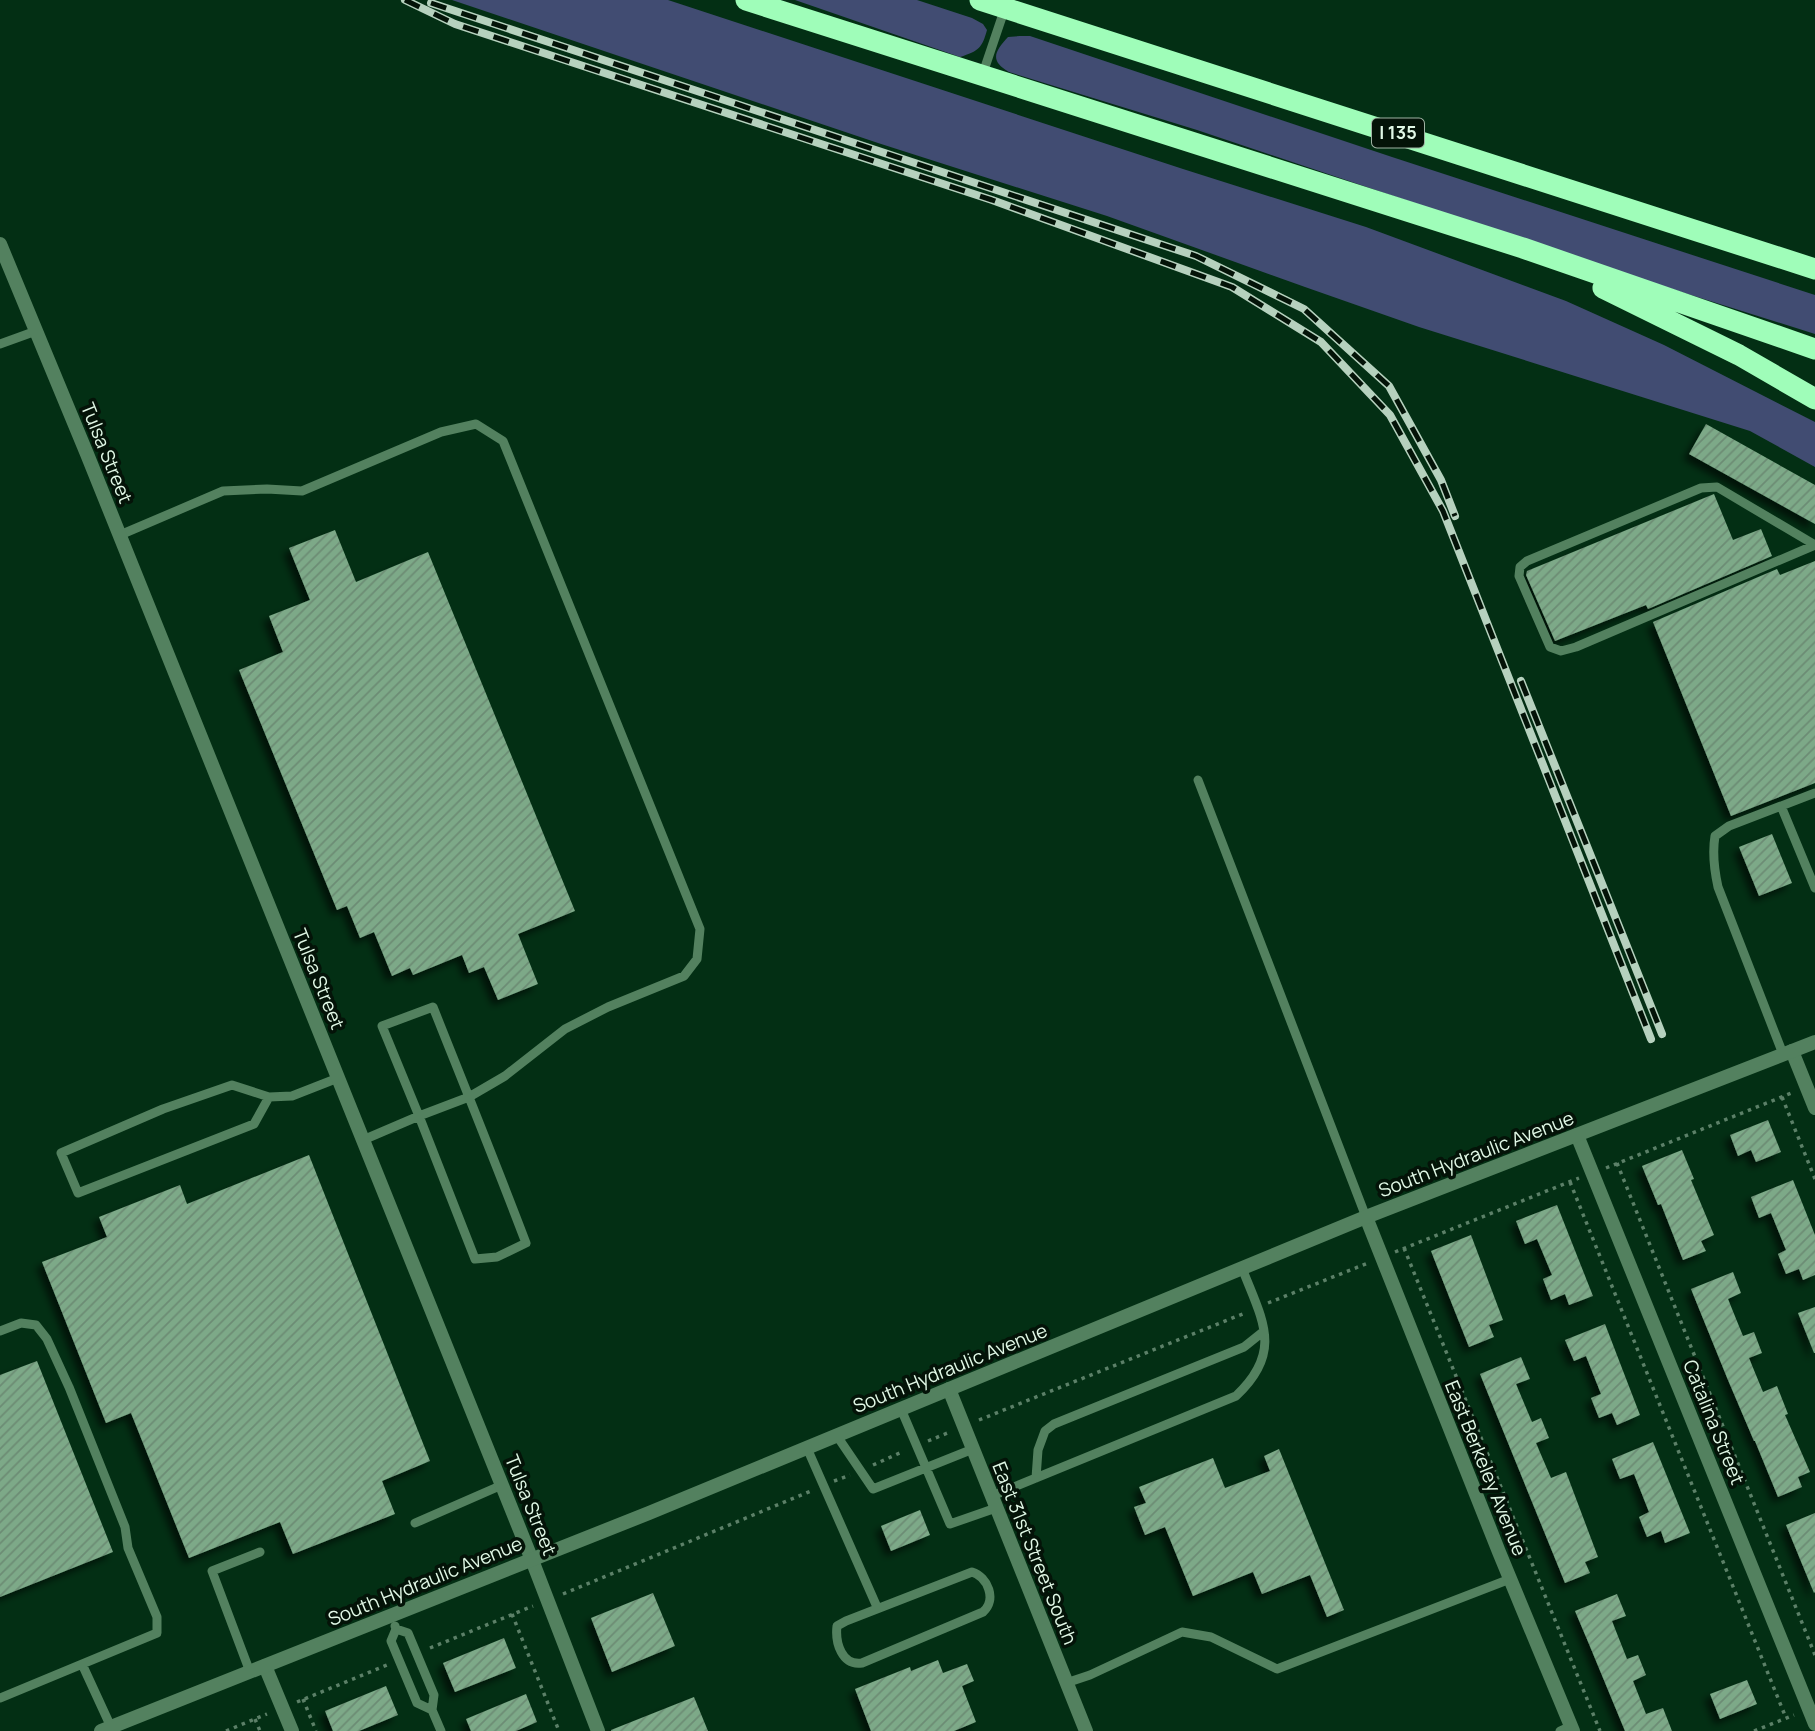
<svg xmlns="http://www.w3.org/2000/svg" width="1815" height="1731" font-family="Manrope,sans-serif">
<defs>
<pattern id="building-hatch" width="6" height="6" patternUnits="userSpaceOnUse" patternTransform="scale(1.75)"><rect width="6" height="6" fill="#7da988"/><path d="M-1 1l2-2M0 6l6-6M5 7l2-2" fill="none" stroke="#6c8c74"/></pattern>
<filter id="shadow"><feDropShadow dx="-5.5" dy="5.5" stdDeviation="3.5" flood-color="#0009"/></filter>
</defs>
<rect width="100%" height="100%" fill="#032f14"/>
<path fill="#414c72" d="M 452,0 L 668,0 L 1183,169 L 1366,227 L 1566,301 L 1664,345 L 1815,422 L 1815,467 L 1750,431 L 1419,327 L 1305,287 L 1107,216 L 878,143 Z
M 795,0 L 917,0 L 972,18 L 983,24 L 987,30 C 982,48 979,51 960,57 Z
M 1020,36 L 1030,36 L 1392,157 L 1815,295 L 1815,334 L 1653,283 L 1197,130 L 1009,72 C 989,61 995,51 1008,37 Z"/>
<path fill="url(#building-hatch)" filter="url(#shadow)" d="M 1706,424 L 1815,485 L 1815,524 L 1689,454 Z
M 1714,494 L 1733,540 L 1761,529 L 1772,556 L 1648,609 L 1646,605 L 1555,641 L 1526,575 L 1527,571 Z
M 335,530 L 356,582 L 428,552 L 575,911 L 518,934 L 538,984 L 498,1000 L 484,967 L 469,973 L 462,955 L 413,975 L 410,968 L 392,976 L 374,932 L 360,938 L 347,906 L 337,910 L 239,670 L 283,652 L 269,616 L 310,600 L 289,548 Z
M 1815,561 L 1815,783 L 1731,816 L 1653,622 L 1777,569 L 1780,575 Z
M 1772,834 L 1792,883 L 1759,896 L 1739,847 Z
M 1768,1120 L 1781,1152 L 1756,1162 L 1751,1150 L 1738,1156 L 1730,1135 Z
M 1682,1150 L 1694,1179 L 1691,1180 L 1714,1235 L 1701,1241 L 1706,1251 L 1683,1260 L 1661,1204 L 1658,1205 L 1642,1166 Z
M 309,1155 L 430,1461 L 382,1481 L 395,1514 L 293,1554 L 280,1522 L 189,1558 L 131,1413 L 106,1423 L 42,1262 L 107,1237 L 99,1217 L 180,1185 L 187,1204 Z
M 1793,1180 L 1815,1235 L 1815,1275 L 1803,1280 L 1799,1269 L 1786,1274 L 1778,1254 L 1786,1250 L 1771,1213 L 1759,1218 L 1751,1197 Z
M 1557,1205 L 1593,1296 L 1569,1305 L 1565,1294 L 1551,1300 L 1543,1279 L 1552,1275 L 1537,1239 L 1525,1244 L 1516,1221 Z
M 1471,1235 L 1503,1320 L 1489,1325 L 1494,1337 L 1469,1347 L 1431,1251 Z
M 1733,1272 L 1741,1293 L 1728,1299 L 1743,1336 L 1754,1332 L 1762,1353 L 1749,1358 L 1763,1392 L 1777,1386 L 1788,1414 L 1785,1415 L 1810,1472 L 1798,1477 L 1802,1487 L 1778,1497 L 1755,1441 L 1754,1441 L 1728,1380 L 1691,1289 Z
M 1815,1307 L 1815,1353 L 1814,1353 L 1798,1313 Z
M 1605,1324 L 1640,1415 L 1617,1425 L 1612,1413 L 1599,1418 L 1591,1398 L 1601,1394 L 1586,1356 L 1574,1361 L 1565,1340 Z
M 1521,1357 L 1530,1379 L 1516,1384 L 1532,1422 L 1541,1418 L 1549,1438 L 1536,1443 L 1551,1478 L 1566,1472 L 1598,1557 L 1585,1562 L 1590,1573 L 1565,1583 L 1480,1374 Z
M 37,1361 L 113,1552 L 0,1597 L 0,1375 Z
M 1653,1442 L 1690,1533 L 1665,1543 L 1661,1531 L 1647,1537 L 1639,1517 L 1649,1512 L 1634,1474 L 1620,1479 L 1612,1459 Z
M 1279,1449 L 1344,1610 L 1327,1617 L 1310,1575 L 1262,1594 L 1253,1572 L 1193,1596 L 1165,1527 L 1145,1535 L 1134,1507 L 1146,1503 L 1139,1487 L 1213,1458 L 1225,1488 L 1270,1471 L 1264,1456 Z
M 920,1510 L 930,1535 L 891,1551 L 881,1526 Z
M 1815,1513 L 1815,1592 L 1814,1593 L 1786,1525 Z
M 653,1593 L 675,1646 L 612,1672 L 591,1618 Z
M 1617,1594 L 1626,1616 L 1612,1621 L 1627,1659 L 1638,1655 L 1646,1675 L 1633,1681 L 1646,1714 L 1663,1708 L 1672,1731 L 1625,1731 L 1589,1644 L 1575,1611 Z
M 504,1638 L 516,1668 L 455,1692 L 443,1663 Z
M 938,1660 L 943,1673 L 967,1664 L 974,1681 L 962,1686 L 976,1722 L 954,1731 L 871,1731 L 855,1689 L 910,1667 L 911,1671 Z
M 1747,1680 L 1757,1704 L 1720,1719 L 1710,1694 Z
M 386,1686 L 398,1715 L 359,1731 L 333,1731 L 325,1711 Z
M 526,1694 L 537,1722 L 516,1731 L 471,1731 L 466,1719 Z
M 694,1697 L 708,1731 L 611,1731 L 611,1730 Z"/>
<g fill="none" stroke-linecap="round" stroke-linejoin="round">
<path stroke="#5c8068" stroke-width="3.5" stroke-dasharray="3.5 5" stroke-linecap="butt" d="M 1782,1097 L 1815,1179
M 1617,1163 L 1815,1655
M 1606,1168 L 1794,1092
M 1570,1182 L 1786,1718
M 1404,1248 L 1600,1731
M 1395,1252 L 1579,1178
M 1268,1303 L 1368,1263
M 979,1420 L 1245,1313
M 928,1441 L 950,1432
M 873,1465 L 904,1451
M 834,1481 L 850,1475
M 563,1594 L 811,1491
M 512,1614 L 559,1731
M 430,1648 L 533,1606
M 303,1699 L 316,1731
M 297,1702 L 387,1665
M 255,1719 L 260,1731
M 226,1731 L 267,1714
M 1754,1731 L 1794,1715"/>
<path stroke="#53815f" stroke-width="9" d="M 982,76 L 1005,8
M 0,344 L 36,331
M 1717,487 L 1815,545 L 1576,647 L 1561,651 L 1550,647 L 1519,576 L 1520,567 L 1527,561 L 1701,488 Z
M 120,535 L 223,491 L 267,489 L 302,491 L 441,432 L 476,424 L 503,441 L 700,929 L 697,959 L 684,976 L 608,1007 L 565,1029 L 505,1076 L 469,1097 L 419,1116 L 382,1026 L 433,1007 C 464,1085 496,1164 526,1243 L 497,1257 L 475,1259 L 419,1116 L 363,1140
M 1198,780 L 1366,1217
M 1781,806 L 1815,888
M 1783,1054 L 1718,887 C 1714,869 1712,854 1715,836 L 1729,826 L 1815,793
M 232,1085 L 269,1097 L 254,1124 L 78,1193 L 61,1153 L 163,1109 Z
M 269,1097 L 292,1096 L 338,1078
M 0,1331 L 21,1323 L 36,1325 L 47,1339 L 69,1387 L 125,1527 L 128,1548 L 157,1617 L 157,1633 L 0,1698
M 901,1409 L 950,1524 L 996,1508
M 837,1436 L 873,1489 L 973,1449
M 807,1448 L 877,1607
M 1036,1478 L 1038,1450 L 1045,1431 L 1054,1424 L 1244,1347 L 1264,1331
M 992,1496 L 1236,1396 C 1284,1351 1262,1320 1242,1268
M 415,1523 L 502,1485
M 972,1572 C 988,1577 997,1600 983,1612 L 862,1663 C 842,1666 835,1643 837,1626 L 846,1621 Z
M 395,1626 L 396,1629 L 391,1641 L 417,1703 L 432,1710
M 396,1629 L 408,1633 L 434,1695 L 432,1710 L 441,1731
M 82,1664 L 111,1727
M 250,1672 L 212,1571 L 260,1552
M 1066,1683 L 1090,1675 L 1182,1632 L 1211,1637 L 1277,1669 L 1510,1579
M 1560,1731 L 1571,1726"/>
<path stroke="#53815f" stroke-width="14" d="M 0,244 L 87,454 L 532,1560 L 598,1731
M 1792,1051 L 1815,1108
M 1577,1135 L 1815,1724
M 1366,1217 L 1499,1552 L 1573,1731
M 949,1389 L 1086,1731
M 265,1666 L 292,1731"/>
<path stroke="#53815f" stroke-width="14" d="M 101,1731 L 649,1513 L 1366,1217 L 1815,1042"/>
<path stroke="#9ffdb9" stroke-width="21" d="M 746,0 L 1523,248 L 1815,349
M 980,0 L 1815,269
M 1603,288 L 1739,355 L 1815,399"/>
<defs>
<path id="rail" d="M 405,0 L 455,24 L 992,200 L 1232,287 L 1321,342 L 1390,415 L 1443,511 L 1651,1039
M 431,3 L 1196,256 L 1304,309 L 1389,386 L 1441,480 L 1455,516
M 1521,681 L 1662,1034"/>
</defs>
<use href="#rail" stroke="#b6d1be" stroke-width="8"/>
<use href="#rail" stroke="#041308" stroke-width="5" stroke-dasharray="16" stroke-linecap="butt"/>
</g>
<g text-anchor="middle" stroke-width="7" stroke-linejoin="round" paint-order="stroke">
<rect fill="#041308" stroke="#9fb3a3" stroke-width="2" x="1372" y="118.5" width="52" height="29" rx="5"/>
<g font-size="18" font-weight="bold" fill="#e1f8e6">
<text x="1398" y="139">I 135</text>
</g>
<g font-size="19" fill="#e1f8e6" stroke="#041308">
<text transform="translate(107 453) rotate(68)" y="7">Tulsa Street</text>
<text transform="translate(319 979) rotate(68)" y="7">Tulsa Street</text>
<text transform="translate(1476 1154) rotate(-21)" y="7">South Hydraulic Avenue</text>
<text transform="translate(950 1368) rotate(-22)" y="7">South Hydraulic Avenue</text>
<text transform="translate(1714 1422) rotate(68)" y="7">Catalina Street</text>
<text transform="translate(1486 1468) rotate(68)" y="7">East Berkeley Avenue</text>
<text transform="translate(531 1505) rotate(68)" y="7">Tulsa Street</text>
<text transform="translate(1035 1553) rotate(68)" y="7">East 31st Street South</text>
<text transform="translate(425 1581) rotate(-22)" y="7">South Hydraulic Avenue</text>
</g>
</g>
</svg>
